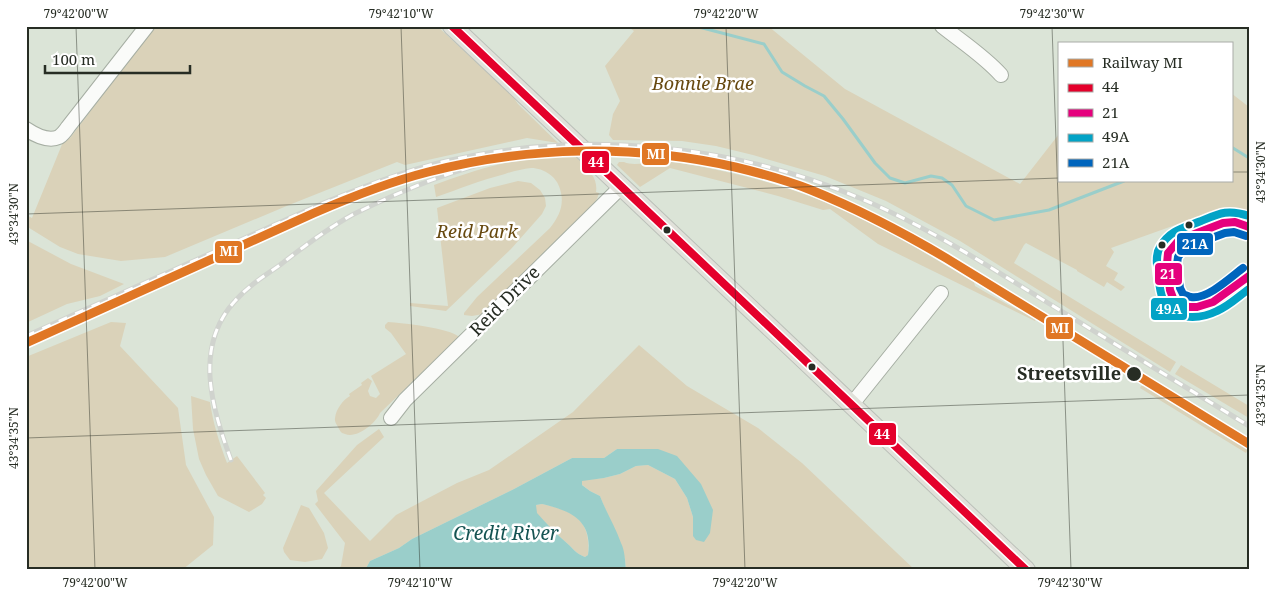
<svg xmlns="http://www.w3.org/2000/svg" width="1275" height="596" font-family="'Noto Serif',serif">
<rect width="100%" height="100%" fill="#dbe4d7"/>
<path fill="#dad2b9" d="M 155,26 L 437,26 L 512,95 L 518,104 L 558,143 L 527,138 L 405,165 L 397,162 L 289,205 L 165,257 L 121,261 L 78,254 L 60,247 L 26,226 L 26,215 L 32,218 L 63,142 L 70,138 Z
M 627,26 L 768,26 L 845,89 L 1020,184 L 1059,134 L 1059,181 L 1231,181 L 1231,93 L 1249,107 L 1249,216 C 1230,209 1224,210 1206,214 L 1111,248 L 1114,252 L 1106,266 L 1118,273 L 1114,280 L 1125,287 L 1121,291 L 1107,282 L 1104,287 L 1077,271 L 1077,270 L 1026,243 L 1024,245 L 1014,263 L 1176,362 L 1170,372 L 960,241 L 886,201 L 825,176 L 753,155 L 716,146 L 682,141 L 613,140 L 609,135 L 613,114 L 620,101 L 605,66 L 634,31 Z
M 571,155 L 575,156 L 582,162 L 581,163 C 590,171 598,179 596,192 L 599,193 L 597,199 L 593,205 L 483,314 L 472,316 L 464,315 L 464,313 L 477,297 L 550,228 C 559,216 565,205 560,189 C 557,177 544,168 531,168 C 523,169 513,171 505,174 C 481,180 459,189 436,197 L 434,185 C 456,177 478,169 501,164 C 524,159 548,157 571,155 Z
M 654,161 C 677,161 699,166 722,171 C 765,180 807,193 848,212 C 892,232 933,258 974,282 L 975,286 C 995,298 1015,309 1036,318 L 1035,321 L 878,244 L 830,209 L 823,210 L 778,196 L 670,168 L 640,187 L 617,165 L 619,162 L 624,162 C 633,166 645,163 654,161 Z
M 518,181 L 531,183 L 540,190 L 545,198 L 546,206 L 542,214 L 511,249 L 446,311 L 410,306 L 410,303 L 448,306 L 437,208 L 490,188 Z
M 26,240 L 71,264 L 124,284 L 100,296 L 67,304 L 26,323 Z
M 111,322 L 126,323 L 120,346 L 178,408 L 186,465 L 214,517 L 213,545 L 182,570 L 26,570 L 26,357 Z
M 388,322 C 402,323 450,328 459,337 L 380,413 C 376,423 357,439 345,434 C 341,433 341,432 339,429 C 338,426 334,422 335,418 C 336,409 343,400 350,396 L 349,394 L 362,385 L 361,383 L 368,378 L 372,381 L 368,391 L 370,396 L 376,398 L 380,394 L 371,376 L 406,354 L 391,333 L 385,328 L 385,325 Z
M 639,345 L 687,386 L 758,428 L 802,463 L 915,570 L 626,570 L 625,559 L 600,496 L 590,491 L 581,484 L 582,480 L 604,478 L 620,474 L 636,466 L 648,465 L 675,479 L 687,498 L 693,517 L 693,536 L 701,484 L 617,449 L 604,458 L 572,458 L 514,489 L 412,539 L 399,548 L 370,561 L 365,570 L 337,570 L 341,566 L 345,543 L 315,504 L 318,501 L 316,491 L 357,445 L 379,429 L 384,437 L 324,493 L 370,541 L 396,515 L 457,483 L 489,470 L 573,412 Z
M 1181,365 L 1249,406 L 1249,418 L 1175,374 Z
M 1141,386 L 1146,386 L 1248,449 L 1246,453 L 1140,388 Z
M 191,396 L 210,402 C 213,423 219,442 227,463 L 237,456 L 265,493 L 263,495 L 266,498 L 262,504 L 249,512 L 218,496 L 206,475 L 199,459 L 193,429 Z
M 542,504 C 574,511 591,519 588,555 L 585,557 C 577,554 574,550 569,545 C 557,535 547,524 536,513 L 536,505 Z
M 301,505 L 309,508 L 324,533 L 328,548 L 322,559 L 305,562 L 290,560 L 284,552 L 283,548 Z"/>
<path fill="#9aceca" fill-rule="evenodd" d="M 617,449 L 658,449 L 677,456 L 701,484 L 713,510 L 710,533 L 704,542 L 696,540 L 693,536 L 693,517 L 687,498 L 675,479 L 648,465 L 636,466 L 620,474 L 604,478 L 582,481 L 582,485 L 590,491 L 600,496 C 606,512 615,526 621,543 C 625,551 625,561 626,570 L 365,570 L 370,561 L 399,548 L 412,539 L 514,489 L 572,458 L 604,458 ZM 542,504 C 571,511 593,520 588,555 L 585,557 C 577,554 574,550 569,545 C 557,535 547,524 537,513 L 536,505 Z"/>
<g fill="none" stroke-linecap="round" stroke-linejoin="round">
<path stroke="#9aceca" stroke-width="3" d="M 695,26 L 764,44 L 782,72 L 805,86 L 824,96 L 843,119 L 875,163 L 890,178 L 905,183 L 931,176 L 942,178 L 952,185 L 966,206 L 994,220 L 1049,210 L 1124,181
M 1231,148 L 1233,148 L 1249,158"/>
<defs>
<path id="minor" d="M 942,26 C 962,42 984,56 1001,75
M 26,129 C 35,135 48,142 59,137 C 62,135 66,130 68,127 L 147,26
M 852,404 L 941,293
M 391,418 L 405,400 L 622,186"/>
<path id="major" d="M 452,26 L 1026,570"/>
</defs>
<use href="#minor" stroke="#a6aea3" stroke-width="16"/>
<use href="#major" stroke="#bbc0b9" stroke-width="20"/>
<use href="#minor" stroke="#fafbf9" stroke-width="14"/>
<use href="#major" stroke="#e1e1da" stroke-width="18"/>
<defs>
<path id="rail" d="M 26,336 L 312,208 C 354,190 397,173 442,162 C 582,129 730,143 862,199 C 925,226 982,262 1040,298 C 1110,341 1179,383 1249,426
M 231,460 C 212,408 193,347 235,301 C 248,286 264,276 280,265 C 303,247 327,229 352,215 C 404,189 461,166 518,156"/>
</defs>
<use href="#rail" stroke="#d0d3ce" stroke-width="5"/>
<use href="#rail" stroke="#fff" stroke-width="3" stroke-dasharray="9" stroke-linecap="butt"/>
<defs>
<path id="bus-1" d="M 452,26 L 1026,570"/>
<path id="bus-2" d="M 1249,227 L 1235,222 L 1223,223 L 1179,240 L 1168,253 L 1167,264 L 1170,290 L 1173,298 L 1177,303 L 1189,307 L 1197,307 L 1213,302 L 1249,276"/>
<path id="bus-3" d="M 1249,216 C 1228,209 1220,213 1201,221 C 1183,228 1170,230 1160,247 C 1154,256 1158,272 1159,282 C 1160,289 1161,297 1165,304 C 1176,321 1201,319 1217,311 C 1229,306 1239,296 1249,289"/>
<path id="bus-4" d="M 1243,268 C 1231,277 1207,300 1191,297 C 1188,297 1186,295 1183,294 L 1180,288 L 1177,264 L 1178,257 L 1185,248 L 1225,233 L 1234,232 L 1246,236"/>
</defs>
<use href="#bus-1" stroke="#fff" stroke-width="11"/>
<use href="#bus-2" stroke="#fff" stroke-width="11"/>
<use href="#bus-3" stroke="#fff" stroke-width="11"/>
<use href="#bus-4" stroke="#fff" stroke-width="11"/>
<use href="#bus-1" stroke="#e4002b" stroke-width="8"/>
<use href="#bus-2" stroke="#e5007d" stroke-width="8"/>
<use href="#bus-3" stroke="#02a3c6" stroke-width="8"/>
<use href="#bus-4" stroke="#0065bd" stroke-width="8"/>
<defs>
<path id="rail-1" d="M 26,343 L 314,213 C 351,197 389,182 428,172 C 528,146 634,144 735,167 C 760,173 786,180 811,190 C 858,209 902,232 946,258 L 1249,444"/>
</defs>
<use href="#rail-1" stroke="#fff" stroke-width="12"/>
<use href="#rail-1" stroke="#e07725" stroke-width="9"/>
</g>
<path fill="none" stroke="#272d24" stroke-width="1" stroke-opacity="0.45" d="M 76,26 L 95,570M 401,26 L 420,570M 726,26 L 745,570M 1052,26 L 1071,570M 1231,172 L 1249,172M 26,214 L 1059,178M 26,438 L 1249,395"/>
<g fill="#272d24" stroke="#fff" stroke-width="2">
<circle cx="1189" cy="225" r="4.5"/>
<circle cx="667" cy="230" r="4.5"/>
<circle cx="1162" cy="245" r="4.5"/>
<circle cx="812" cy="367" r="4.5"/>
<circle cx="1134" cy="374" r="8"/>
</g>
<g text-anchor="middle" stroke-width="5" stroke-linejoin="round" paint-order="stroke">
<g font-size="18" font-style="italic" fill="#674910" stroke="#fff">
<text x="703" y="90">Bonnie Brae</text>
<text x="477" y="238">Reid Park</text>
</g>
<g font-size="18" fill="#272d24" stroke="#fff">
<text transform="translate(505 301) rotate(-45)" y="6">Reid Drive</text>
</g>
<g font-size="18" font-weight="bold" fill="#272d24" stroke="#fff" text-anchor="end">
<text x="1121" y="380">Streetsville</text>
</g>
<g font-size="19" font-style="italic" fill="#155352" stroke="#fff">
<text x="506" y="540">Credit River</text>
</g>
</g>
<g stroke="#fff" stroke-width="2">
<rect x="641" y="142" width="29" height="24" rx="5" fill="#e07725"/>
<rect x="581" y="150" width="29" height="24" rx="5" fill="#e4002b"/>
<rect x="1176" y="232" width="38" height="24" rx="5" fill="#0065bd"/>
<rect x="214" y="240" width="29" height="24" rx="5" fill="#e07725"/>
<rect x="1154" y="262" width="29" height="24" rx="5" fill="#e5007d"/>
<rect x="1150" y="297" width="38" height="24" rx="5" fill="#02a3c6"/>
<rect x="1045" y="316" width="29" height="24" rx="5" fill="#e07725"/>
<rect x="868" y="422" width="29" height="24" rx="5" fill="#e4002b"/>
</g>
<g font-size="14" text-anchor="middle" font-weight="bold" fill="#fff">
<text x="656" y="159">MI</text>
<text x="596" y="167">44</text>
<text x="1195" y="249">21A</text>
<text x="229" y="256">MI</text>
<text x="1168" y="279">21</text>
<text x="1169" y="314">49A</text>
<text x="1060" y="333">MI</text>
<text x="882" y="439">44</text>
</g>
<rect width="1275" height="596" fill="none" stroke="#ffffff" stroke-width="55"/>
<rect x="1058" y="42" width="175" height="140" fill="#ffffff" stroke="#a9aba7"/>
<rect x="1068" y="59" width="25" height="8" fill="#e07725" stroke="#a9aba7"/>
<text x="1102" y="68" font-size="15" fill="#272d24">Railway MI</text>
<rect x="1068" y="84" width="25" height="8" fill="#e4002b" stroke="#a9aba7"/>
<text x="1102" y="92" font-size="15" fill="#272d24">44</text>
<rect x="1068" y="109" width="25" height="8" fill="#e5007d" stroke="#a9aba7"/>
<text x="1102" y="118" font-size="15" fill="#272d24">21</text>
<rect x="1068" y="134" width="25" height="8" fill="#02a3c6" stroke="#a9aba7"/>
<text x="1102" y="142" font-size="15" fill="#272d24">49A</text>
<rect x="1068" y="159" width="25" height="8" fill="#0065bd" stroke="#a9aba7"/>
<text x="1102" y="168" font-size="15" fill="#272d24">21A</text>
<path d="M45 65v8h145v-8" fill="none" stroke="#272d24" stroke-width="2.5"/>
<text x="52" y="65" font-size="15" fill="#272d24" stroke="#ffffff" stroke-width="4" paint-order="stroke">100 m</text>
<rect x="28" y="28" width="1220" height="540" fill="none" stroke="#272d24" stroke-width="2"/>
<g font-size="12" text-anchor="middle" fill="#272d24">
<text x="76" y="18">79°42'00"W</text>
<text x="401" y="18">79°42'10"W</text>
<text x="726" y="18">79°42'20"W</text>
<text x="1052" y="18">79°42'30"W</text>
<text transform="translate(1261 172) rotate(-90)" y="4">43°34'30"N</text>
<text transform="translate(14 214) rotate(-90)" y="4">43°34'30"N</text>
<text transform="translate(1261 395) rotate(-90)" y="4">43°34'35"N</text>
<text transform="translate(14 438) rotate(-90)" y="4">43°34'35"N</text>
<text x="95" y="587">79°42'00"W</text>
<text x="420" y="587">79°42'10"W</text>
<text x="745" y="587">79°42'20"W</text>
<text x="1070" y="587">79°42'30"W</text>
</g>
</svg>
